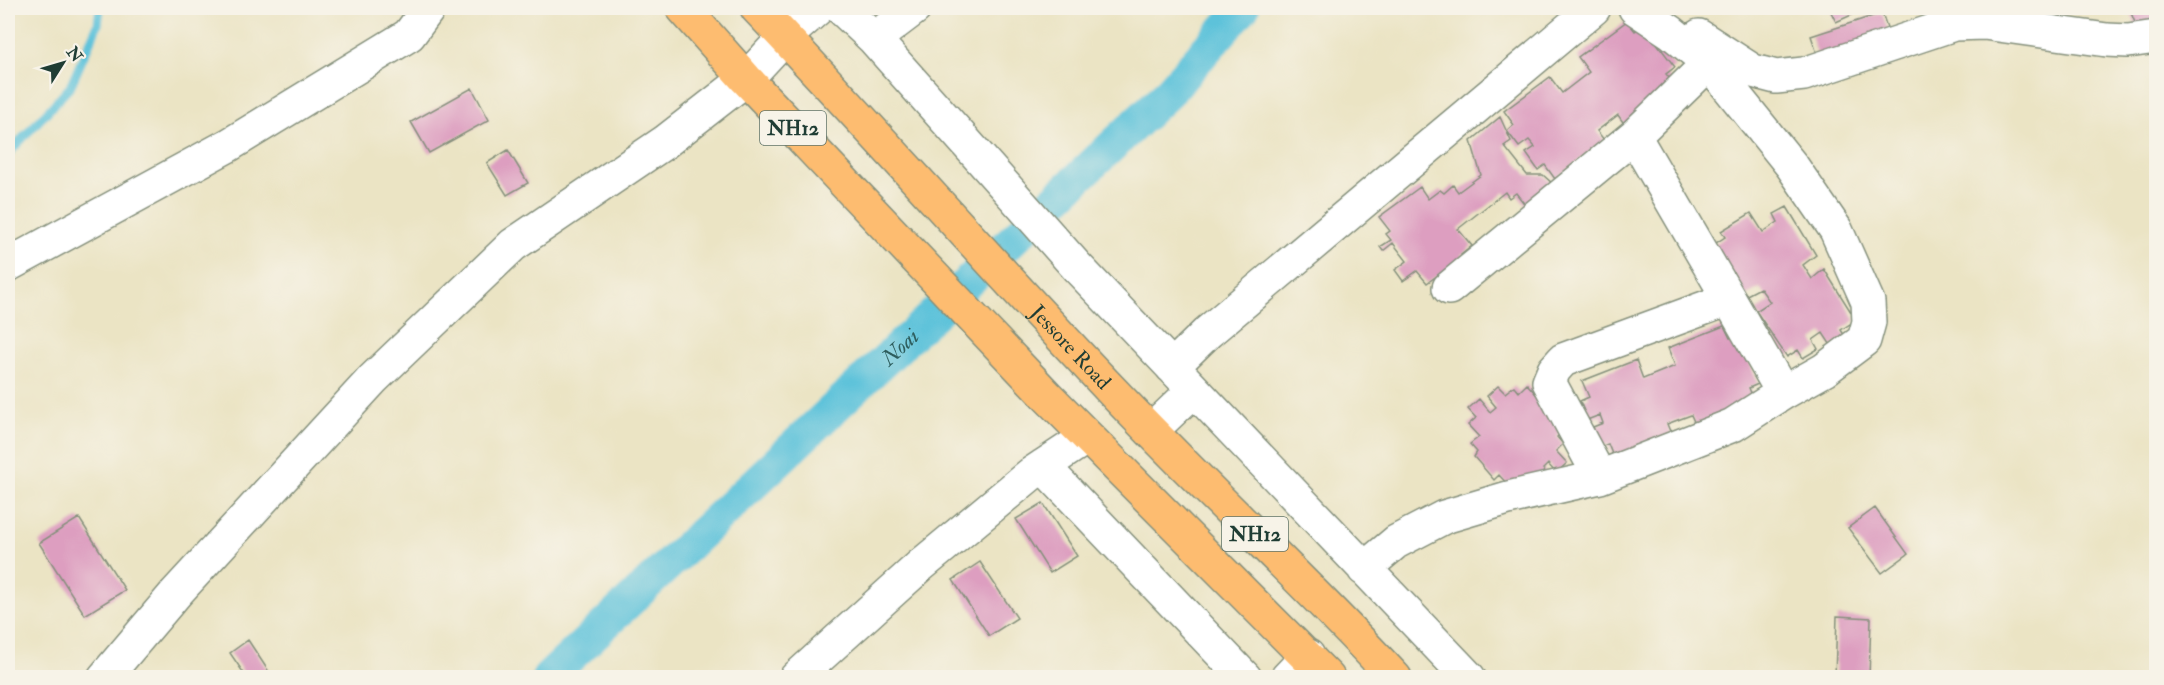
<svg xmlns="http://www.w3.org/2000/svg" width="2164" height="685" font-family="'IM FELL Double Pica',serif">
<rect width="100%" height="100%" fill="#f7f3e8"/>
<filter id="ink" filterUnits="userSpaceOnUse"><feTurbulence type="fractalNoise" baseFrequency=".0167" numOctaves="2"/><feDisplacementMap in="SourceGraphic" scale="12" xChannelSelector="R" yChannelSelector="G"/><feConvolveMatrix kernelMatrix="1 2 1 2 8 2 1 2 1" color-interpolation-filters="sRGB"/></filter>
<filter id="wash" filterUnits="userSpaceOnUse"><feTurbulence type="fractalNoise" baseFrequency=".008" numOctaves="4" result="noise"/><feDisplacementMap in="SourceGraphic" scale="24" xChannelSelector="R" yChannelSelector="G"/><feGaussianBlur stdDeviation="1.35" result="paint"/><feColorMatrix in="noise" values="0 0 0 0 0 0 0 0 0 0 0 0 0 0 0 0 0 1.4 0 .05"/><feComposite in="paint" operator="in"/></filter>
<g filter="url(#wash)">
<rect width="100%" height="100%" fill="#ebe4c4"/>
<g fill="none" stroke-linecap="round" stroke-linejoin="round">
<path stroke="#5dc2da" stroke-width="9" d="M 8,154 L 70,87 L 98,24 L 100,8"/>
<path stroke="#5dc2da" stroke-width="33" id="s1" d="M 548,678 L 1167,94 L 1243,8"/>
</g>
<g id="blocks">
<path fill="#dd9ec0" d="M 1829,8 L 1867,8 L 1836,22 Z
M 2050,8 L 2085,8 L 2052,17 Z
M 2129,8 L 2156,8 L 2156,23 L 2138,30 Z
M 1882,13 L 1891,39 L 1820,62 L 1811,36 Z
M 1627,21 L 1635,31 L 1643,25 L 1675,67 L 1666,74 L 1676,87 L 1625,125 L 1618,115 L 1597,131 L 1605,141 L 1555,179 L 1545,165 L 1538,170 L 1526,153 L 1535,147 L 1529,140 L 1519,147 L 1507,131 L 1514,125 L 1504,111 L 1550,77 L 1562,93 L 1589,72 L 1578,57 Z
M 472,88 L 489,120 L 429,153 L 411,122 Z
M 1500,117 L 1511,141 L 1504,146 L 1527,175 L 1543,175 L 1553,184 L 1526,206 L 1516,193 L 1509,198 L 1505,192 L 1458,229 L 1472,246 L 1461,255 L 1466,262 L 1442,280 L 1438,275 L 1427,283 L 1417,271 L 1403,281 L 1395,270 L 1407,261 L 1393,243 L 1383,251 L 1380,247 L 1391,240 L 1386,234 L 1390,231 L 1379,217 L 1420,187 L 1428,199 L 1440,190 L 1444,193 L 1453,185 L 1458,192 L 1481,175 L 1471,141 Z
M 508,150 L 528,183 L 507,195 L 487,163 Z
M 1787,207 L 1816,255 L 1803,265 L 1812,279 L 1824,269 L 1856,320 L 1841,330 L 1846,338 L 1832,347 L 1823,333 L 1813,340 L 1818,349 L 1803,358 L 1798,350 L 1787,357 L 1756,311 L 1770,302 L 1760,288 L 1745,296 L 1713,245 L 1725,237 L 1721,231 L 1751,213 L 1763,232 L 1778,222 L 1774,214 Z
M 1724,326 L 1730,338 L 1739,335 L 1758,384 L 1749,388 L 1755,403 L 1696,426 L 1691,415 L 1667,424 L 1672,436 L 1614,459 L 1608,444 L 1600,447 L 1593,427 L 1603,423 L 1600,415 L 1587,420 L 1580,401 L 1589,397 L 1582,381 L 1636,360 L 1643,379 L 1675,366 L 1668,348 Z
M 1527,384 L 1566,428 L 1557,437 L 1563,444 L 1556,451 L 1567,463 L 1556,473 L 1548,464 L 1543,469 L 1550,478 L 1509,486 L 1499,475 L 1494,480 L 1474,457 L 1477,452 L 1470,444 L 1479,437 L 1468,425 L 1476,418 L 1468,409 L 1479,399 L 1490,412 L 1496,407 L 1487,396 L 1498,386 L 1505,393 L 1514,386 L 1519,392 Z
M 1043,503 L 1077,556 L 1050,573 L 1016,519 Z
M 1875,508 L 1908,554 L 1882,573 L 1848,528 Z
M 79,518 L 125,590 L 85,615 L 39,543 Z
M 980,562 L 1017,618 L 989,636 L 953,580 Z
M 1837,616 L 1871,618 L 1869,678 L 1835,678 Z
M 248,640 L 273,678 L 247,678 L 230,653 Z"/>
</g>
</g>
<g filter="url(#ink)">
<use href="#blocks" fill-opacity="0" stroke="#85907c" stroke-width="1.5"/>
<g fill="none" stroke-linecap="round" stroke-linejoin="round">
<defs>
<path id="minor" d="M 841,8 L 874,39 L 1077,267 L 1469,678
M 1699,36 L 1753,71 L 1776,77 L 1804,74 L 1954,24 L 1984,23 L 2107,40 L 2128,41 L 2156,37
M 874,39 L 915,8
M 1634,136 L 1709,63
M 8,265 L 229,145 L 409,35 L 429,8
M 1449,288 L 1634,136 L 1729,299 L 1563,360 L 1554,370 L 1549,382 L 1600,477
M 1729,299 L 1783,393
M 1172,367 L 1208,332 L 1594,8
M 1151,431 L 1194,390
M 1043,466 L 1245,678
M 1364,569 L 1396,542 L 1444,517 L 1508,498 L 1600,477 L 1733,425 L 1783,393 L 1824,370 L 1864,340 L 1869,322 L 1868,302 L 1836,230 L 1792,166 L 1709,63 L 1671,32 L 1635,8
M 104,678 L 176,593 L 373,379 L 513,245 L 665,142 L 746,79 L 785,37 L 818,8
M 796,678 L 920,566 L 1031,474 L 1087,437
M 1287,678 L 1308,656"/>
<g id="highway">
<path d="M 683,8 L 746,79 L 1047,396 L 1328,678"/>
<path id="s2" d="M 757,8 C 878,135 993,266 1114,393 C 1206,490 1304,580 1395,678"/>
</g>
</defs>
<use href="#minor" stroke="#85907c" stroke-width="36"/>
<use href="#highway" stroke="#85907c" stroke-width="36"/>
<use href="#minor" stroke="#fff" stroke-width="33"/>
<use href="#highway" stroke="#fdbc70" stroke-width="33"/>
</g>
</g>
<g text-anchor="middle" stroke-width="4.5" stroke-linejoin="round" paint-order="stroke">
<g fill="#f7f3e8" stroke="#60746a" stroke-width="1.5">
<rect x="760" y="111" width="66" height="34" rx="4.5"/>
<rect x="1222" y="517" width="66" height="34" rx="4.5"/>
</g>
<g font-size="20" font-weight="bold" fill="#1f3d34">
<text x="793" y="135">NH12</text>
<text x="1255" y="541">NH12</text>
</g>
<g font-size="21" fill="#1f3d34" stroke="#f7f3e8">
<text dy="7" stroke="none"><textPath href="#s2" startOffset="462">Jessore Road</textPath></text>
</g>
<g font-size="22" font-style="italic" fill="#2e5e5e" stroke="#f7f3e8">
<text dy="8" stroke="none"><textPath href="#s1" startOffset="483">Noai</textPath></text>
</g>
</g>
<rect width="2164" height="685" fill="none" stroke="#f7f3e8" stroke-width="30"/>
<g transform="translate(63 63) rotate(53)" stroke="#f7f3e8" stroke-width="4.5" paint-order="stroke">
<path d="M0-4.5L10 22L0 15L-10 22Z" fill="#1f3d34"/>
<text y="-9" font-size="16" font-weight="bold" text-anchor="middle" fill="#1f3d34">N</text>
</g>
</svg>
